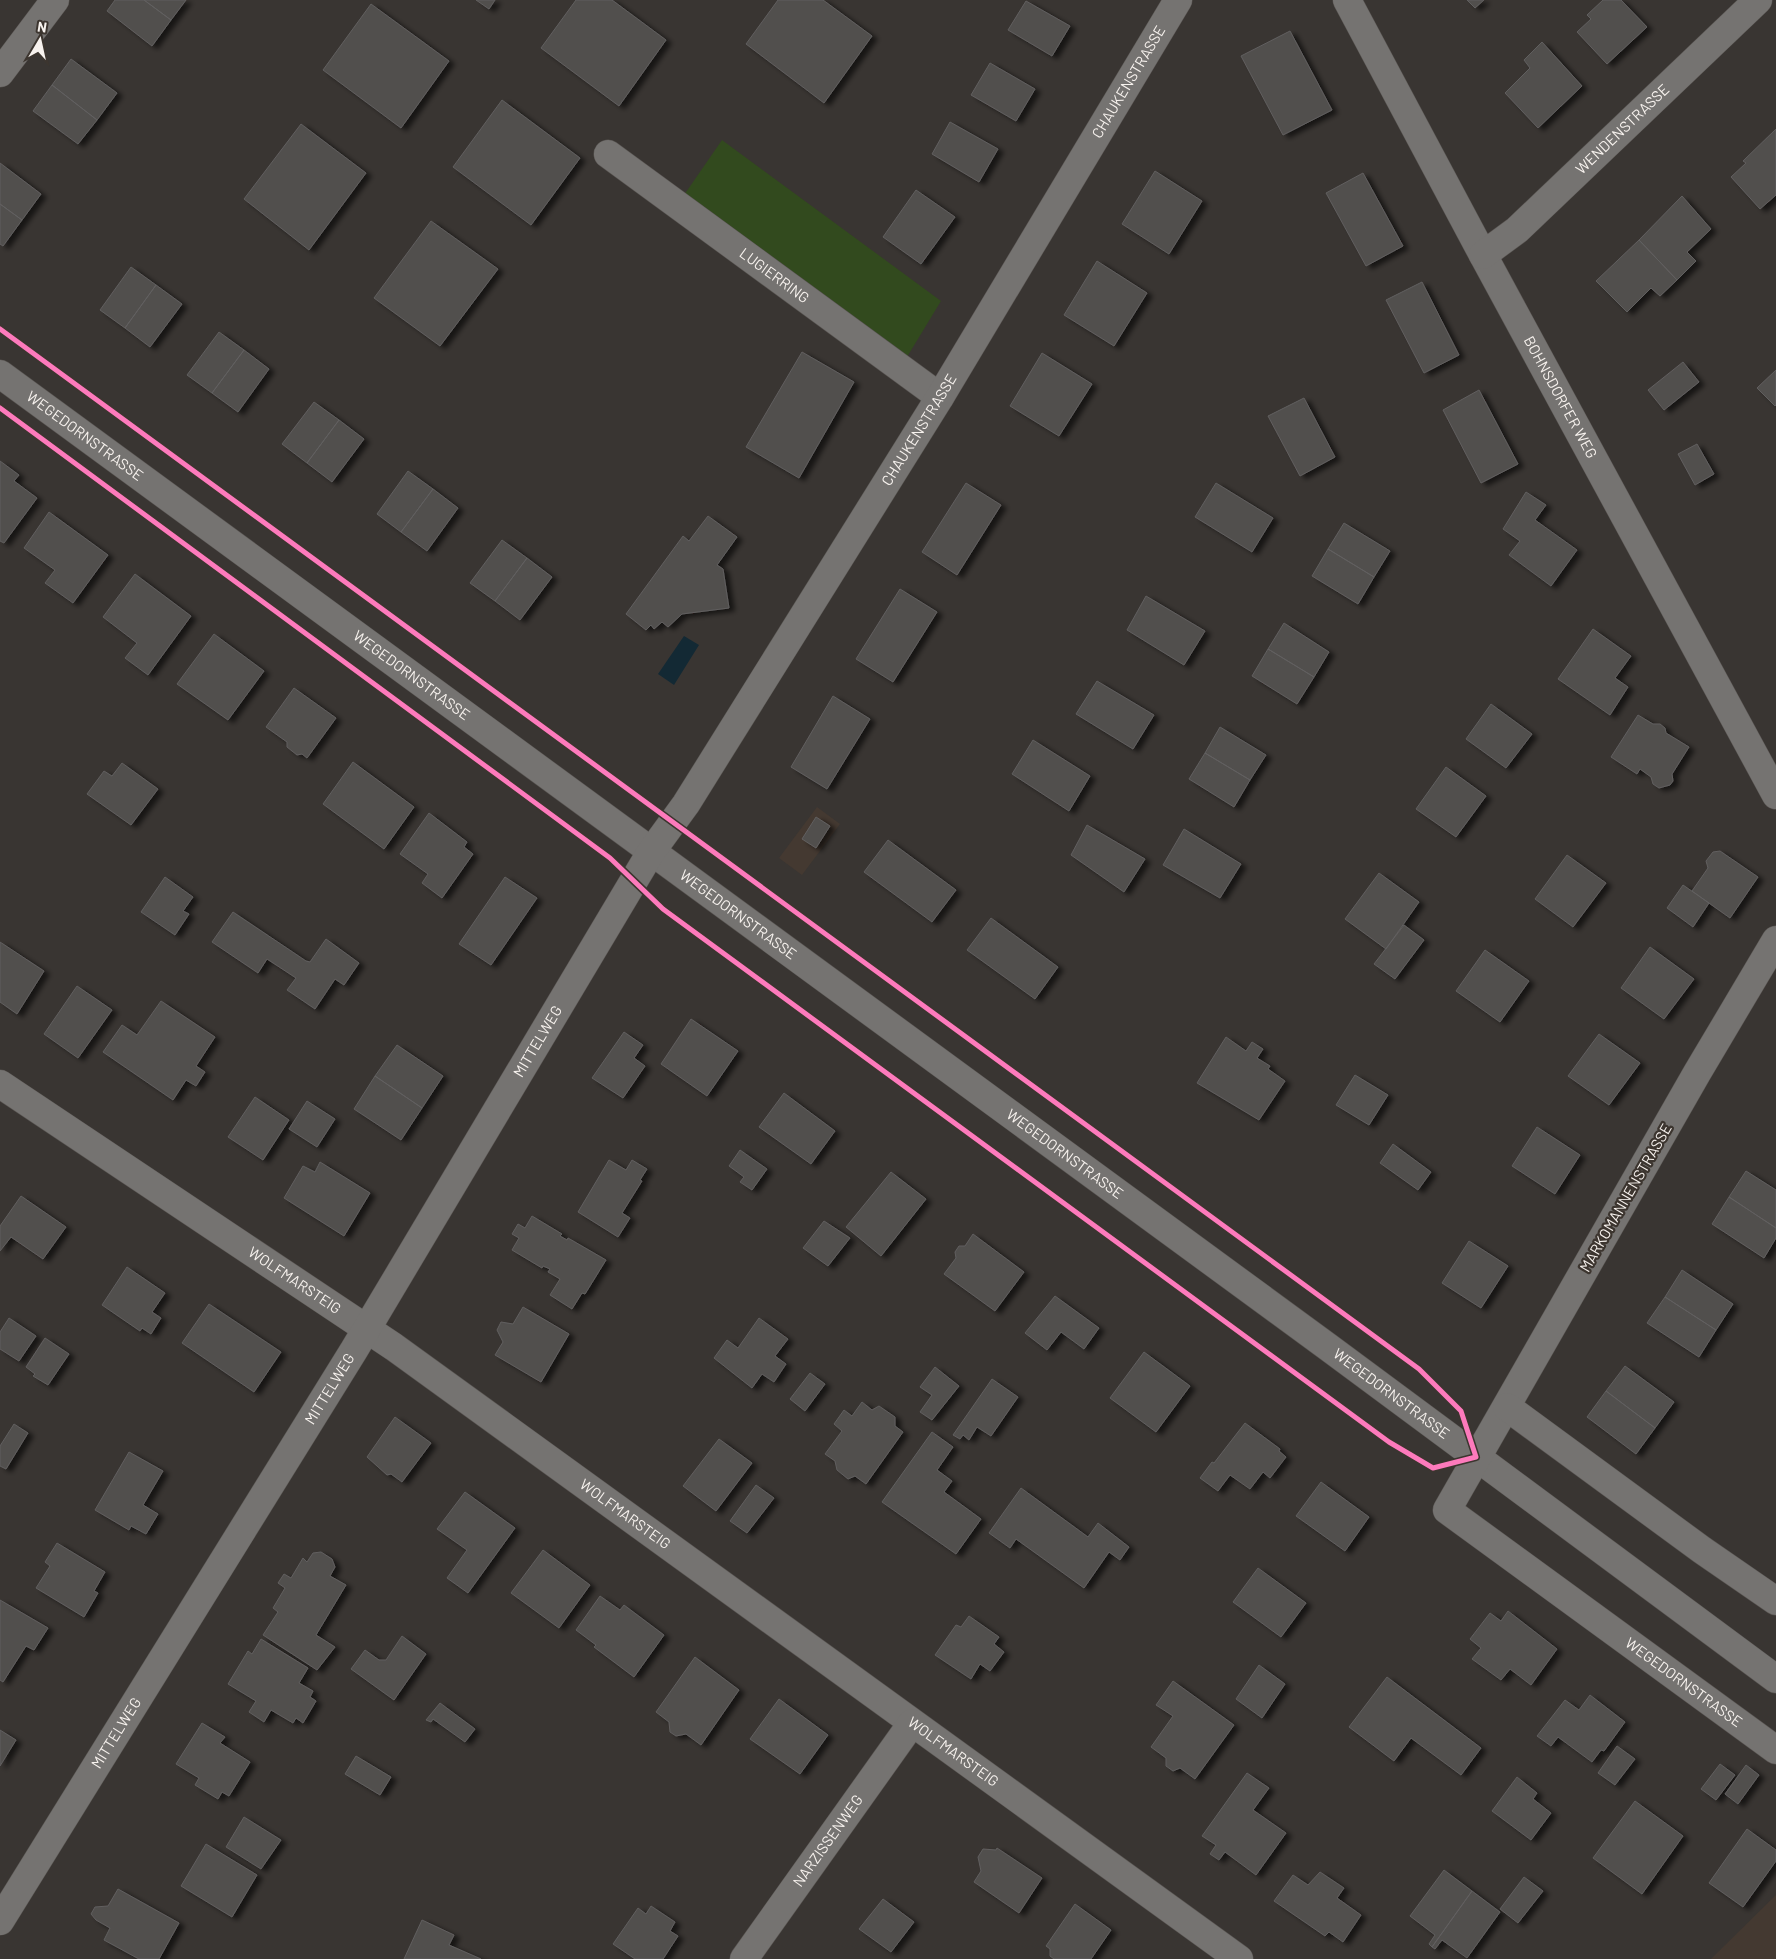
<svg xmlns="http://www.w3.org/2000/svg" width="1776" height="1959" font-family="Barlow,sans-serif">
<defs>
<filter id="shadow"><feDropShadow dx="5.5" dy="3" stdDeviation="2.5" flood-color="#0009"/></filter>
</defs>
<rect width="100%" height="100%" fill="#393532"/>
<path fill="#443931" d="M 817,807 L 840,824 L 802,875 L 779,858 Z
M 1776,1895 L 1776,1959 L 1711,1959 L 1717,1953 Z"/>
<path fill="#324a1e" d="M 722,140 L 941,301 L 907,357 L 684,195 Z"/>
<path fill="#132934" d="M 684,636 L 699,645 L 674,685 L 658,674 Z"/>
<path fill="#514f4e" stroke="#615f5f" filter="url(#shadow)" d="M 115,0 L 144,0 L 171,20 L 152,46 L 107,11 Z
M 144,0 L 186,0 L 171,20 Z
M 476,0 L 495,0 L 489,9 Z
M 576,0 L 612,0 L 666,40 L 619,106 L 541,48 Z
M 778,0 L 823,0 L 872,36 L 824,103 L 746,44 Z
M 1467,0 L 1484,0 L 1475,8 Z
M 1603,0 L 1621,0 L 1647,27 L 1607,64 L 1577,32 L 1591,19 L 1587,15 Z
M 1026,1 L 1070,26 L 1052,56 L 1008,30 Z
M 371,4 L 449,61 L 401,128 L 323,70 Z
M 1290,31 L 1332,110 L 1283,135 L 1241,56 Z
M 1542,42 L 1582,86 L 1538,128 L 1505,93 L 1530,68 L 1524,60 Z
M 71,59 L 117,93 L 97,120 L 52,85 Z
M 990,63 L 1035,89 L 1016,121 L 971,95 Z
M 52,85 L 97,120 L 78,144 L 33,111 Z
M 502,100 L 580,158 L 531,225 L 453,167 Z
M 950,122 L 998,149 L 979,182 L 932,154 Z
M 301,124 L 366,173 L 309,250 L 244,199 Z
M 1776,129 L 1776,195 L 1760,209 L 1731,177 L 1746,163 L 1743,161 Z
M 0,163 L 41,194 L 22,220 L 0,204 Z
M 1155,171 L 1202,201 L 1169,254 L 1122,224 Z
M 1363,173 L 1403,246 L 1366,266 L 1326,193 Z
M 916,190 L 955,217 L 921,264 L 883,237 Z
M 1682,196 L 1711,229 L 1687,252 L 1696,261 L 1677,280 L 1639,240 Z
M 0,204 L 22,220 L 3,246 L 0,244 Z
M 431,221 L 498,269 L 440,346 L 374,298 Z
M 1639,240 L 1677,280 L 1660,296 L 1651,288 L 1627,312 L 1596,281 Z
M 1097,261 L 1147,293 L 1114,346 L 1064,315 Z
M 131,267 L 156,285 L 125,328 L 100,310 Z
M 1422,282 L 1459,355 L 1424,373 L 1386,300 Z
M 156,285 L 182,304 L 150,347 L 125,328 Z
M 219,332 L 244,350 L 212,393 L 187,375 Z
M 244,350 L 269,369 L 238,412 L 212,393 Z
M 802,352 L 854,382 L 799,478 L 746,447 Z
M 1042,353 L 1092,384 L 1059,436 L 1010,406 Z
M 1683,362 L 1699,382 L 1664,410 L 1648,390 Z
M 1776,370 L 1776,405 L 1775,406 L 1757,388 Z
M 1479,390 L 1518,464 L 1481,483 L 1443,410 Z
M 1304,398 L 1335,457 L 1300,476 L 1268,416 Z
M 314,402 L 339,420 L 307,463 L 282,444 Z
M 339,420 L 364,439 L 332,482 L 307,463 Z
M 1697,444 L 1714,474 L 1695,485 L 1678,454 Z
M 0,461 L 19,475 L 14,481 L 37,498 L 4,543 L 0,541 Z
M 408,471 L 433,489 L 401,532 L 377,514 Z
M 966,483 L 1001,505 L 957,575 L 922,552 Z
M 1216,483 L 1273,518 L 1252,552 L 1195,517 Z
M 433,489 L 458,508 L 427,551 L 401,532 Z
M 1526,492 L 1546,505 L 1535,520 L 1577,550 L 1551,586 L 1509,555 L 1520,541 L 1503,529 Z
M 49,512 L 108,555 L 73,603 L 45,583 L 55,570 L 24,548 Z
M 708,516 L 737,537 L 717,565 L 723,569 L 729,608 L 682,614 L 668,627 L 662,622 L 654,629 L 651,625 L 646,630 L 626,614 L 683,536 L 689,541 Z
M 1344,523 L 1390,551 L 1374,577 L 1328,549 Z
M 502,540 L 527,558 L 495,601 L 470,583 Z
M 1328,549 L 1374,577 L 1358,604 L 1312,576 Z
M 527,558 L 552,577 L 520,620 L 495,601 Z
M 135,574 L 191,616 L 148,675 L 125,658 L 137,643 L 103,617 Z
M 900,589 L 937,612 L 893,682 L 856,659 Z
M 1146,596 L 1205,631 L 1184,665 L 1127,630 Z
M 1284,623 L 1329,652 L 1314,677 L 1268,649 Z
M 1593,629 L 1631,656 L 1615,678 L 1628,687 L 1610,715 L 1558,679 Z
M 214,634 L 264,671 L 228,720 L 177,684 Z
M 1268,649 L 1314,677 L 1297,704 L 1252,676 Z
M 1097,681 L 1154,715 L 1133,749 L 1076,714 Z
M 294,688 L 336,718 L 307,758 L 302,754 L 297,755 L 287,747 L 287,742 L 266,727 Z
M 833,696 L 870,719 L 827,789 L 791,767 Z
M 1491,704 L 1532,734 L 1506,768 L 1466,739 Z
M 1638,715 L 1653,724 L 1660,724 L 1665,728 L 1666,733 L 1689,747 L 1672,774 L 1673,781 L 1670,785 L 1659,788 L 1653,784 L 1651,777 L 1640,769 L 1637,774 L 1611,757 Z
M 1220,727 L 1266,755 L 1250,780 L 1205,753 Z
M 1033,740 L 1090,776 L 1069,811 L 1012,774 Z
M 1205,753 L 1250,780 L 1234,807 L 1189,779 Z
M 353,762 L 414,807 L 384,849 L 323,804 Z
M 122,763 L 158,789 L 131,825 L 87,794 L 104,771 L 112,776 Z
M 1446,767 L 1486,796 L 1456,837 L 1416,809 Z
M 429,813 L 467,842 L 464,847 L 473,854 L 442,898 L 422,883 L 428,874 L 400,854 Z
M 816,817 L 830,826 L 816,848 L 802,839 Z
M 1087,825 L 1145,859 L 1124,892 L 1071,855 Z
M 1184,829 L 1241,864 L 1220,898 L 1163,865 Z
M 888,840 L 956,890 L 932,922 L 864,872 Z
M 1720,851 L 1758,877 L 1730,918 L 1692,891 L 1708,868 L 1706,861 L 1713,852 Z
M 1567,855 L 1606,883 L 1573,927 L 1535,899 Z
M 1379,873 L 1419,902 L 1386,949 L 1345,919 Z
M 165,877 L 193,897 L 183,911 L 189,914 L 175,935 L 141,912 Z
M 505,877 L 537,898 L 491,965 L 459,944 Z
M 1683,885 L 1709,903 L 1693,927 L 1667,908 Z
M 233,912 L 306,961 L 310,962 L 326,939 L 359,963 L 344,985 L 335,979 L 315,1009 L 287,990 L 296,978 L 267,959 L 258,973 L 212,942 Z
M 991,918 L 1058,967 L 1035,999 L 967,950 Z
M 1404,925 L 1424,940 L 1395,979 L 1374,964 Z
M 0,942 L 44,971 L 17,1014 L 0,1002 Z
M 1650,947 L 1694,979 L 1664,1019 L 1621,988 Z
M 1485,950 L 1529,981 L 1500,1022 L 1456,991 Z
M 77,986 L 112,1010 L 78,1058 L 44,1034 Z
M 161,1001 L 215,1037 L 196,1066 L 205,1072 L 196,1086 L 186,1080 L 173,1100 L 103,1052 L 122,1025 L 137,1035 Z
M 691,1019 L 738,1051 L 707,1096 L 661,1064 Z
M 624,1032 L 643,1045 L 634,1058 L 645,1066 L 623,1098 L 592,1078 Z
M 1599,1034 L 1640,1063 L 1609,1105 L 1568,1076 Z
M 1226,1037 L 1246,1051 L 1252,1042 L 1263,1049 L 1257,1058 L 1270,1066 L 1268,1069 L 1285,1081 L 1259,1120 L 1197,1083 Z
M 397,1045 L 443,1076 L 422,1108 L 375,1076 Z
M 1355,1075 L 1388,1095 L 1369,1125 L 1336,1105 Z
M 375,1076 L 422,1108 L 401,1140 L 354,1109 Z
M 784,1093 L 835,1131 L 811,1164 L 759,1127 Z
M 255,1097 L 289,1120 L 263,1160 L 228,1137 Z
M 307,1101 L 335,1119 L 317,1147 L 289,1129 Z
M 1537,1127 L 1580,1155 L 1555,1194 L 1512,1166 Z
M 1393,1144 L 1431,1172 L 1418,1190 L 1380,1163 Z
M 740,1150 L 767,1169 L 752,1190 L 740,1182 L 744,1177 L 729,1166 Z
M 609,1160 L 626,1170 L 632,1160 L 647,1169 L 640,1180 L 642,1181 L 622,1213 L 630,1218 L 618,1237 L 578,1212 Z
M 320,1162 L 370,1193 L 344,1236 L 284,1198 L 303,1166 L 315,1172 Z
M 1746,1171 L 1776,1190 L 1776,1228 L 1729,1197 Z
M 891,1172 L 926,1199 L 881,1256 L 846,1227 Z
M 21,1196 L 66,1227 L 43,1259 L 11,1237 L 0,1251 L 0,1226 Z
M 1729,1197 L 1776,1228 L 1776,1238 L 1764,1258 L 1712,1224 Z
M 532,1216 L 562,1234 L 560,1236 L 567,1240 L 568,1238 L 606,1260 L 585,1294 L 582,1293 L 572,1309 L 550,1295 L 560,1279 L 548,1272 L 550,1269 L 543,1266 L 542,1268 L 512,1250 L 519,1238 L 512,1234 L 518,1224 L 525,1228 Z
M 824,1221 L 850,1238 L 828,1266 L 803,1248 Z
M 973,1234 L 1024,1272 L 995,1311 L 944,1274 L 956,1258 L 955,1252 L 959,1246 L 965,1246 Z
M 1469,1241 L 1508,1266 L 1481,1308 L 1442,1283 Z
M 127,1267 L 165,1293 L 152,1312 L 161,1318 L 151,1334 L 142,1328 L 140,1331 L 102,1305 Z
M 1682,1270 L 1733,1304 L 1716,1330 L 1665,1297 Z
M 1055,1296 L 1099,1328 L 1084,1349 L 1061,1332 L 1047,1350 L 1025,1333 Z
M 1665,1297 L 1716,1330 L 1699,1357 L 1647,1323 Z
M 209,1304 L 281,1352 L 254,1392 L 182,1343 Z
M 523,1307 L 569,1334 L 541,1382 L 495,1355 L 503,1342 L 497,1330 L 501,1322 L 513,1324 Z
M 9,1318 L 36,1336 L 19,1361 L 0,1349 L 0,1332 Z
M 759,1318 L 788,1339 L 775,1356 L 786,1364 L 774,1382 L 762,1374 L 752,1388 L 714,1358 L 727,1340 L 738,1348 Z
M 45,1338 L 69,1354 L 48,1385 L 33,1376 L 35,1374 L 26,1367 Z
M 1144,1352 L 1190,1386 L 1156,1432 L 1110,1398 Z
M 1625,1366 L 1674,1402 L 1655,1428 L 1606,1391 Z
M 935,1367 L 959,1386 L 932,1420 L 920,1412 L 932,1395 L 920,1387 Z
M 810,1373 L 825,1384 L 805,1411 L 790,1399 Z
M 992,1379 L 1018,1397 L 991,1436 L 977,1427 L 969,1440 L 963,1435 L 960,1439 L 953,1435 Z
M 1606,1391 L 1655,1428 L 1636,1454 L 1587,1417 Z
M 862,1402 L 872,1410 L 879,1406 L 895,1417 L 895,1426 L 903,1432 L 866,1484 L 855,1476 L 848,1479 L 837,1470 L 835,1461 L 825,1454 L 842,1431 L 834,1424 L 844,1410 L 852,1416 Z
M 395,1417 L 431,1443 L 402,1482 L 391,1474 L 387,1475 L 367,1457 Z
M 1245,1423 L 1280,1449 L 1279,1451 L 1286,1457 L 1270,1478 L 1263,1472 L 1250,1489 L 1230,1475 L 1218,1491 L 1200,1478 L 1212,1462 L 1214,1463 Z
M 14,1424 L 28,1433 L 6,1469 L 0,1466 L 0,1446 Z
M 932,1432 L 953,1447 L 937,1470 L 952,1481 L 944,1492 L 981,1519 L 956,1554 L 882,1502 Z
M 719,1439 L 752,1463 L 716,1511 L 683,1486 Z
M 129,1452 L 163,1471 L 143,1505 L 158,1514 L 146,1534 L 131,1526 L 129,1530 L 95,1510 Z
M 1321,1482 L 1369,1517 L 1345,1551 L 1296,1516 Z
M 756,1485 L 774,1498 L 747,1533 L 730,1521 Z
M 1021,1488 L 1088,1537 L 1098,1523 L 1129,1547 L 1120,1560 L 1109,1552 L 1084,1588 L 1016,1539 L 1010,1548 L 989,1533 Z
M 465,1492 L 515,1528 L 468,1593 L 447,1578 L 467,1550 L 437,1529 Z
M 57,1543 L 105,1572 L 94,1591 L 98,1593 L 84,1617 L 36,1588 L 50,1566 L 45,1562 Z
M 543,1550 L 590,1585 L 559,1628 L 511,1593 Z
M 321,1552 L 332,1559 L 335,1567 L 330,1576 L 346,1585 L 316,1635 L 335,1647 L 317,1670 L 263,1635 L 278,1612 L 273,1608 L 285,1588 L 278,1583 L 284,1574 L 291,1578 L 303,1558 L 307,1562 L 313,1553 Z
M 1258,1568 L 1306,1603 L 1281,1637 L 1233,1602 Z
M 600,1596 L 620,1610 L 624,1605 L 664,1635 L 634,1677 L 594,1647 L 596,1645 L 576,1630 Z
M 0,1600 L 48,1628 L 34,1650 L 26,1646 L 3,1682 L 0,1680 Z
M 1508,1611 L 1557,1649 L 1531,1685 L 1510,1669 L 1501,1680 L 1472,1659 L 1481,1648 L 1470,1639 L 1490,1613 L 1501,1621 Z
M 969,1616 L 999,1637 L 994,1644 L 1004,1652 L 990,1671 L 980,1664 L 971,1679 L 935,1655 L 956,1625 L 961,1627 Z
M 402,1636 L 426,1654 L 394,1700 L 351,1669 L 365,1650 L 379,1660 L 386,1660 Z
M 261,1639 L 308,1668 L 299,1683 L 313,1691 L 310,1697 L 316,1701 L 303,1723 L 296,1718 L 293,1723 L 271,1710 L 264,1722 L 249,1712 L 256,1701 L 228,1684 L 248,1651 L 252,1654 Z
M 695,1657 L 739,1690 L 701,1745 L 686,1734 L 676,1736 L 670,1732 L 669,1722 L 656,1712 Z
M 1259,1665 L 1285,1684 L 1262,1718 L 1236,1699 Z
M 1387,1677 L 1481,1748 L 1461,1775 L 1411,1738 L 1394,1761 L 1349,1727 Z
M 1173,1681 L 1234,1725 L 1195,1779 L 1180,1768 L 1173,1771 L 1166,1766 L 1166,1758 L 1151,1747 L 1173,1716 L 1156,1705 Z
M 1590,1695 L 1625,1722 L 1604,1751 L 1601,1750 L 1592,1762 L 1558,1737 L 1551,1746 L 1537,1736 L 1565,1700 L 1579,1710 Z
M 779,1699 L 828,1735 L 800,1774 L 750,1739 Z
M 440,1703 L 475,1729 L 465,1742 L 433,1719 L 431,1722 L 426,1720 Z
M 202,1723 L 225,1737 L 220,1743 L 250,1762 L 229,1796 L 222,1792 L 218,1799 L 195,1785 L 199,1778 L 176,1764 Z
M 0,1730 L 16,1740 L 0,1766 Z
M 1617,1746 L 1635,1759 L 1615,1785 L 1598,1773 Z
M 356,1756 L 391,1777 L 380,1795 L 345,1774 Z
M 1720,1764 L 1735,1775 L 1716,1800 L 1701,1789 Z
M 1746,1765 L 1759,1775 L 1738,1804 L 1725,1794 Z
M 1247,1773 L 1269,1788 L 1253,1810 L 1286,1833 L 1256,1875 L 1225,1852 L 1219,1860 L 1210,1854 L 1216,1845 L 1202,1836 Z
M 1517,1777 L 1537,1793 L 1533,1799 L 1551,1813 L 1531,1840 L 1492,1811 Z
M 1635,1801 L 1683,1836 L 1642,1894 L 1593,1858 Z
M 244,1817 L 281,1840 L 261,1869 L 226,1847 Z
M 1747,1829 L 1776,1850 L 1776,1861 L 1743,1907 L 1709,1883 Z
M 206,1844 L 257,1875 L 232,1917 L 181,1886 Z
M 997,1848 L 1042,1878 L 1019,1913 L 974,1882 L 981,1871 L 978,1857 L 983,1849 L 996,1850 Z
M 1444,1870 L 1472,1891 L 1432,1947 L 1429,1944 L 1435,1935 L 1410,1916 Z
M 1320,1872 L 1344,1888 L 1337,1898 L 1361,1915 L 1343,1942 L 1329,1932 L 1325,1936 L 1274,1901 L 1293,1875 L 1308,1885 Z
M 1524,1877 L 1543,1891 L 1518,1923 L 1500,1909 Z
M 118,1889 L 179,1923 L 159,1959 L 139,1959 L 104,1940 L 110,1928 L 96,1920 L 91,1914 L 95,1907 L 108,1906 Z
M 1472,1891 L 1500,1912 L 1467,1958 L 1442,1940 L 1435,1949 L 1432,1947 Z
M 883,1899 L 914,1922 L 891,1952 L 859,1929 Z
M 1075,1904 L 1111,1930 L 1091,1959 L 1054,1959 L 1050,1956 L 1050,1949 L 1046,1946 Z
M 651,1906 L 675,1922 L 670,1931 L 678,1936 L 663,1959 L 635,1959 L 613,1944 L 638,1908 L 646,1914 Z
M 422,1920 L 454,1935 L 449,1945 L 481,1959 L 404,1959 Z"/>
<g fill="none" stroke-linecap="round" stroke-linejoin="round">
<defs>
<g id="minor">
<path id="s1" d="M 1347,0 L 1483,255 L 1776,795"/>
<path d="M 0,73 L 55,0"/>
<path id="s2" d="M 608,154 L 940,397"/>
<path id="s3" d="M 1483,255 L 1517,230 L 1758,0"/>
<path id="s4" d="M 0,374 L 1328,1347 L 1776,1679"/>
<path id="s5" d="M 1776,940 L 1697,1073 L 1447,1510 L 1776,1750"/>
<path id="s6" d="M 0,1084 L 394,1347 L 1239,1959"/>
<path d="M 1507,1407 L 1702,1550 L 1776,1601"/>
<path id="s7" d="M 0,1921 L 354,1350 L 651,852 L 686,804 L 940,397 L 1178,0"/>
<path id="s8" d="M 744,1959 L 912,1723"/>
</g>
</defs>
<use href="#minor" stroke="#585451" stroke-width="29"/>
<use href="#minor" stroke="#757371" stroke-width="28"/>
<defs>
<path id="cycleway" d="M 0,329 L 1419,1369 L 1461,1411 L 1476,1457 L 1433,1468 L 1389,1442 L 663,909 L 610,858 L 0,408"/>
</defs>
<use href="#cycleway" stroke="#3c352f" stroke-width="8"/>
<use href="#cycleway" stroke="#fd7abc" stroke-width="5"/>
</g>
<g text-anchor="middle" stroke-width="4.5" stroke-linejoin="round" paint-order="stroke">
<g font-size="15" fill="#f7f2ee" stroke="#3c352f">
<text dy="5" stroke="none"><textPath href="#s7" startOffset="2158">CHAUKENSTRASSE</textPath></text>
<text dy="5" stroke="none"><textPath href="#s3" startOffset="188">WENDENSTRASSE</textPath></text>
<text dy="5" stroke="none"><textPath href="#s2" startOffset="206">LUGIERRING</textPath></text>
<text dy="5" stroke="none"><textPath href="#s1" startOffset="451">BOHNSDORFER WEG</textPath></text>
<text dy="5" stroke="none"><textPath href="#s7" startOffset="1752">CHAUKENSTRASSE</textPath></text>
<text dy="5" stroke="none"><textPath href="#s4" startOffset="105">WEGEDORNSTRASSE</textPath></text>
<text dy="5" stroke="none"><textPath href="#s4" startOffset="510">WEGEDORNSTRASSE</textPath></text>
<text dy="5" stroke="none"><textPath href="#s4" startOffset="915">WEGEDORNSTRASSE</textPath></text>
<text dy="5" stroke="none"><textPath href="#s7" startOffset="1031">MITTELWEG</textPath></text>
<text dy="5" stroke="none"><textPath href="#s4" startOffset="1320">WEGEDORNSTRASSE</textPath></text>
<text transform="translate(1626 1198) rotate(-60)" y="5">MARKOMANNENSTRASSE</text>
<text dy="5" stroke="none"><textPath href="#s6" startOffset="354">WOLFMARSTEIG</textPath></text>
<text dy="5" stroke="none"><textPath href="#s7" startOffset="626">MITTELWEG</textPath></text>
<text dy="5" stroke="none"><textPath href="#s4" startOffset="1725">WEGEDORNSTRASSE</textPath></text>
<text dy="5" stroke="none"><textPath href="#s6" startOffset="759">WOLFMARSTEIG</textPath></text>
<text dy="5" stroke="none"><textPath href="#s5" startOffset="951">WEGEDORNSTRASSE</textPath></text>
<text dy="5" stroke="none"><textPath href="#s7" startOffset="221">MITTELWEG</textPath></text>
<text dy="5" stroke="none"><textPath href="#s6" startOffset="1164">WOLFMARSTEIG</textPath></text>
<text dy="5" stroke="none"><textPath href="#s8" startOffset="145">NARZISSENWEG</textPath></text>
</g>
</g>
<g transform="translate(40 40) rotate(9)" stroke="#3c352f" stroke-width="4" paint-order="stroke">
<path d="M0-4L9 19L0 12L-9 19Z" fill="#f7f2ee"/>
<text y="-8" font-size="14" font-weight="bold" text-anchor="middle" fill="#f7f2ee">N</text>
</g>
</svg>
